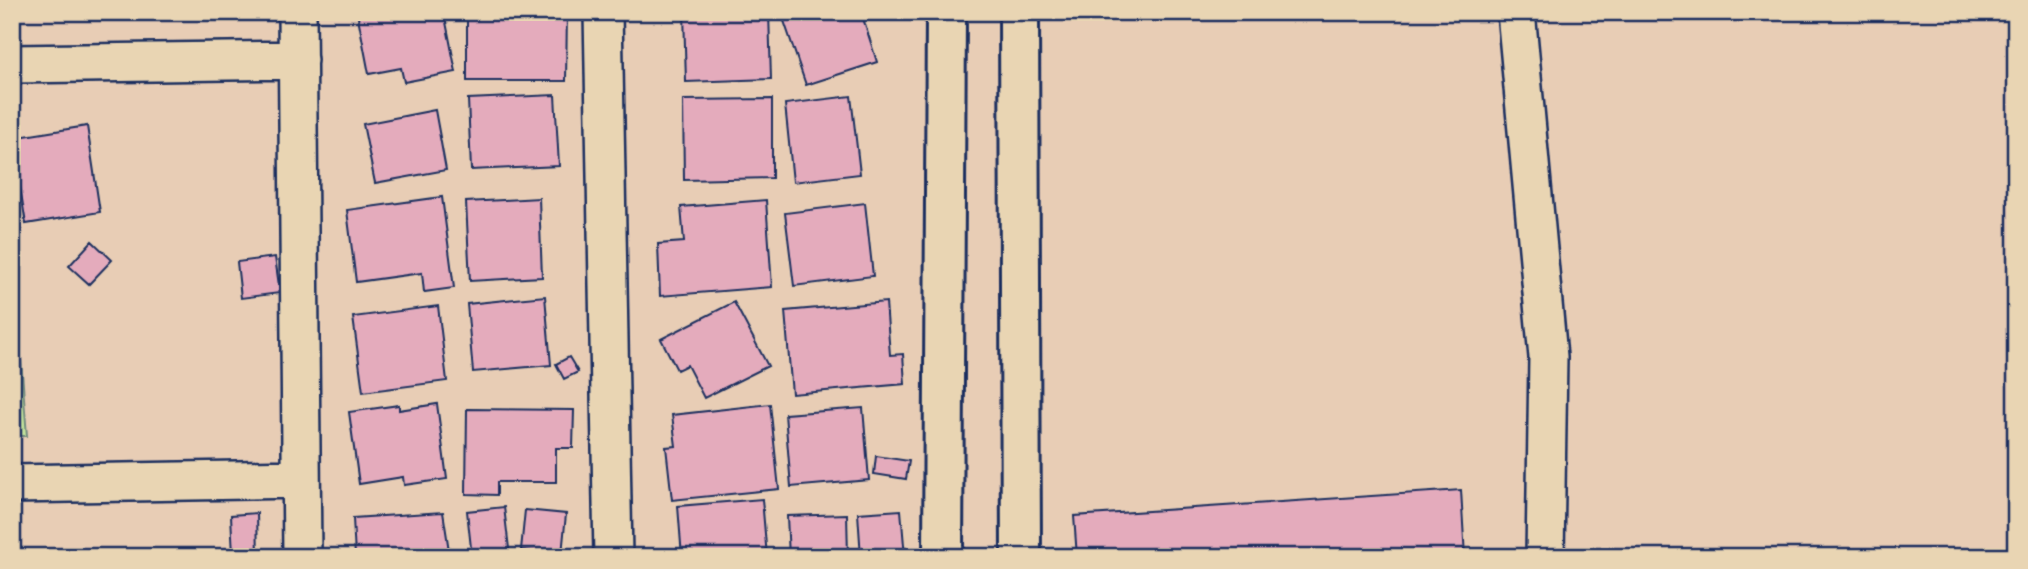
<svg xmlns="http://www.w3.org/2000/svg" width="2028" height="569" font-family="Pangolin,sans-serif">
<rect width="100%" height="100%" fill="#e8cdb5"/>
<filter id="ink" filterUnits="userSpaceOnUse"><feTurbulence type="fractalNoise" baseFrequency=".0143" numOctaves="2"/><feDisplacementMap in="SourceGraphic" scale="14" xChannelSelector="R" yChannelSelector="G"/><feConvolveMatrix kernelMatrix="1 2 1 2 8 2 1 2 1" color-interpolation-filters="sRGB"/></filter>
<g filter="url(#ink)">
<path fill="#c5e49c" stroke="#708a7d" stroke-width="2" d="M 12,259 L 13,259 L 27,436 L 12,436 Z"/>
<path fill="#e4abbc" stroke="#1b2f5e" stroke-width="2" d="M 357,12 L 444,12 L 456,72 L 404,82 L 401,68 L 369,74 Z
M 467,12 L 567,12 L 566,81 L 467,81 Z
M 684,12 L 769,12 L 771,79 L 686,82 Z
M 781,12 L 861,12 L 877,62 L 806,85 Z
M 555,95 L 559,166 L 471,170 L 468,99 Z
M 851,96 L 860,174 L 793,182 L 785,104 Z
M 772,99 L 772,178 L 684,180 L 683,100 Z
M 435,110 L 446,170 L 375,183 L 363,124 Z
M 87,126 L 100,212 L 26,224 L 12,138 Z
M 442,197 L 454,288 L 424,292 L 422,273 L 356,282 L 347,210 Z
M 539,198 L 542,277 L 470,281 L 466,202 Z
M 766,200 L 772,287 L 660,296 L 658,244 L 684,242 L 681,207 Z
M 865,203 L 873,276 L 794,286 L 785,213 Z
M 92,241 L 112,260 L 89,284 L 69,266 Z
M 275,257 L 280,293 L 241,298 L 237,262 Z
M 545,296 L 551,365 L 473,372 L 467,304 Z
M 734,302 L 768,366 L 704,398 L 687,365 L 677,370 L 661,339 Z
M 886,302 L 890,355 L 903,354 L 905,384 L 792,394 L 785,311 Z
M 438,306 L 447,381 L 363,392 L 353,317 Z
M 569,357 L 578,372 L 564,379 L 556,364 Z
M 437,404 L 447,479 L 404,485 L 403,477 L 359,484 L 349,412 L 399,405 L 399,410 Z
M 770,404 L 779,489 L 672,500 L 666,447 L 676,446 L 672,415 Z
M 863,408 L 869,480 L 791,487 L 785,414 Z
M 467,409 L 574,410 L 573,448 L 556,448 L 556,482 L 497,482 L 497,495 L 466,494 Z
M 876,456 L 909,461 L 906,479 L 874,474 Z
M 1461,490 L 1465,557 L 1077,557 L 1074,516 Z
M 762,499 L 767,557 L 682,557 L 678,506 Z
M 504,507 L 510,557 L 472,557 L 467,511 Z
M 525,510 L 566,514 L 562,554 L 521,550 Z
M 901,510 L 905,557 L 861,557 L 858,513 Z
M 443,512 L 450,557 L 355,557 L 353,518 Z
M 257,513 L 258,557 L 193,557 L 233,555 L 231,515 Z
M 847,514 L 848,557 L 789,557 L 787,516 Z
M 147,553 L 147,557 L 73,557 L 72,556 Z"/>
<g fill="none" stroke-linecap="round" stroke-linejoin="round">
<defs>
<path id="minor" d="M 297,12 L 302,557
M 603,12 L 613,557
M 1516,12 L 1548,357 L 1545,557
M 12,64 L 298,60
M 12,484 L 300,479"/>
<path id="tertiary" d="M 1019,12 L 1021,557
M 943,557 L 946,12"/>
</defs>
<use href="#minor" stroke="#1b2f5e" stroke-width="42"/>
<use href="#tertiary" stroke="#1b2f5e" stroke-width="44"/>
<use href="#minor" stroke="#e9d5b3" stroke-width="37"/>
<use href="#tertiary" stroke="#e9d5b3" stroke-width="38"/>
</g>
</g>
<rect width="2028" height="569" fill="none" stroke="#e9d5b3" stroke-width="42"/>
<rect x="21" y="21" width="1986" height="527" fill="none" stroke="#1b2f5e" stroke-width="2.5" filter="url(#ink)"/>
</svg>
